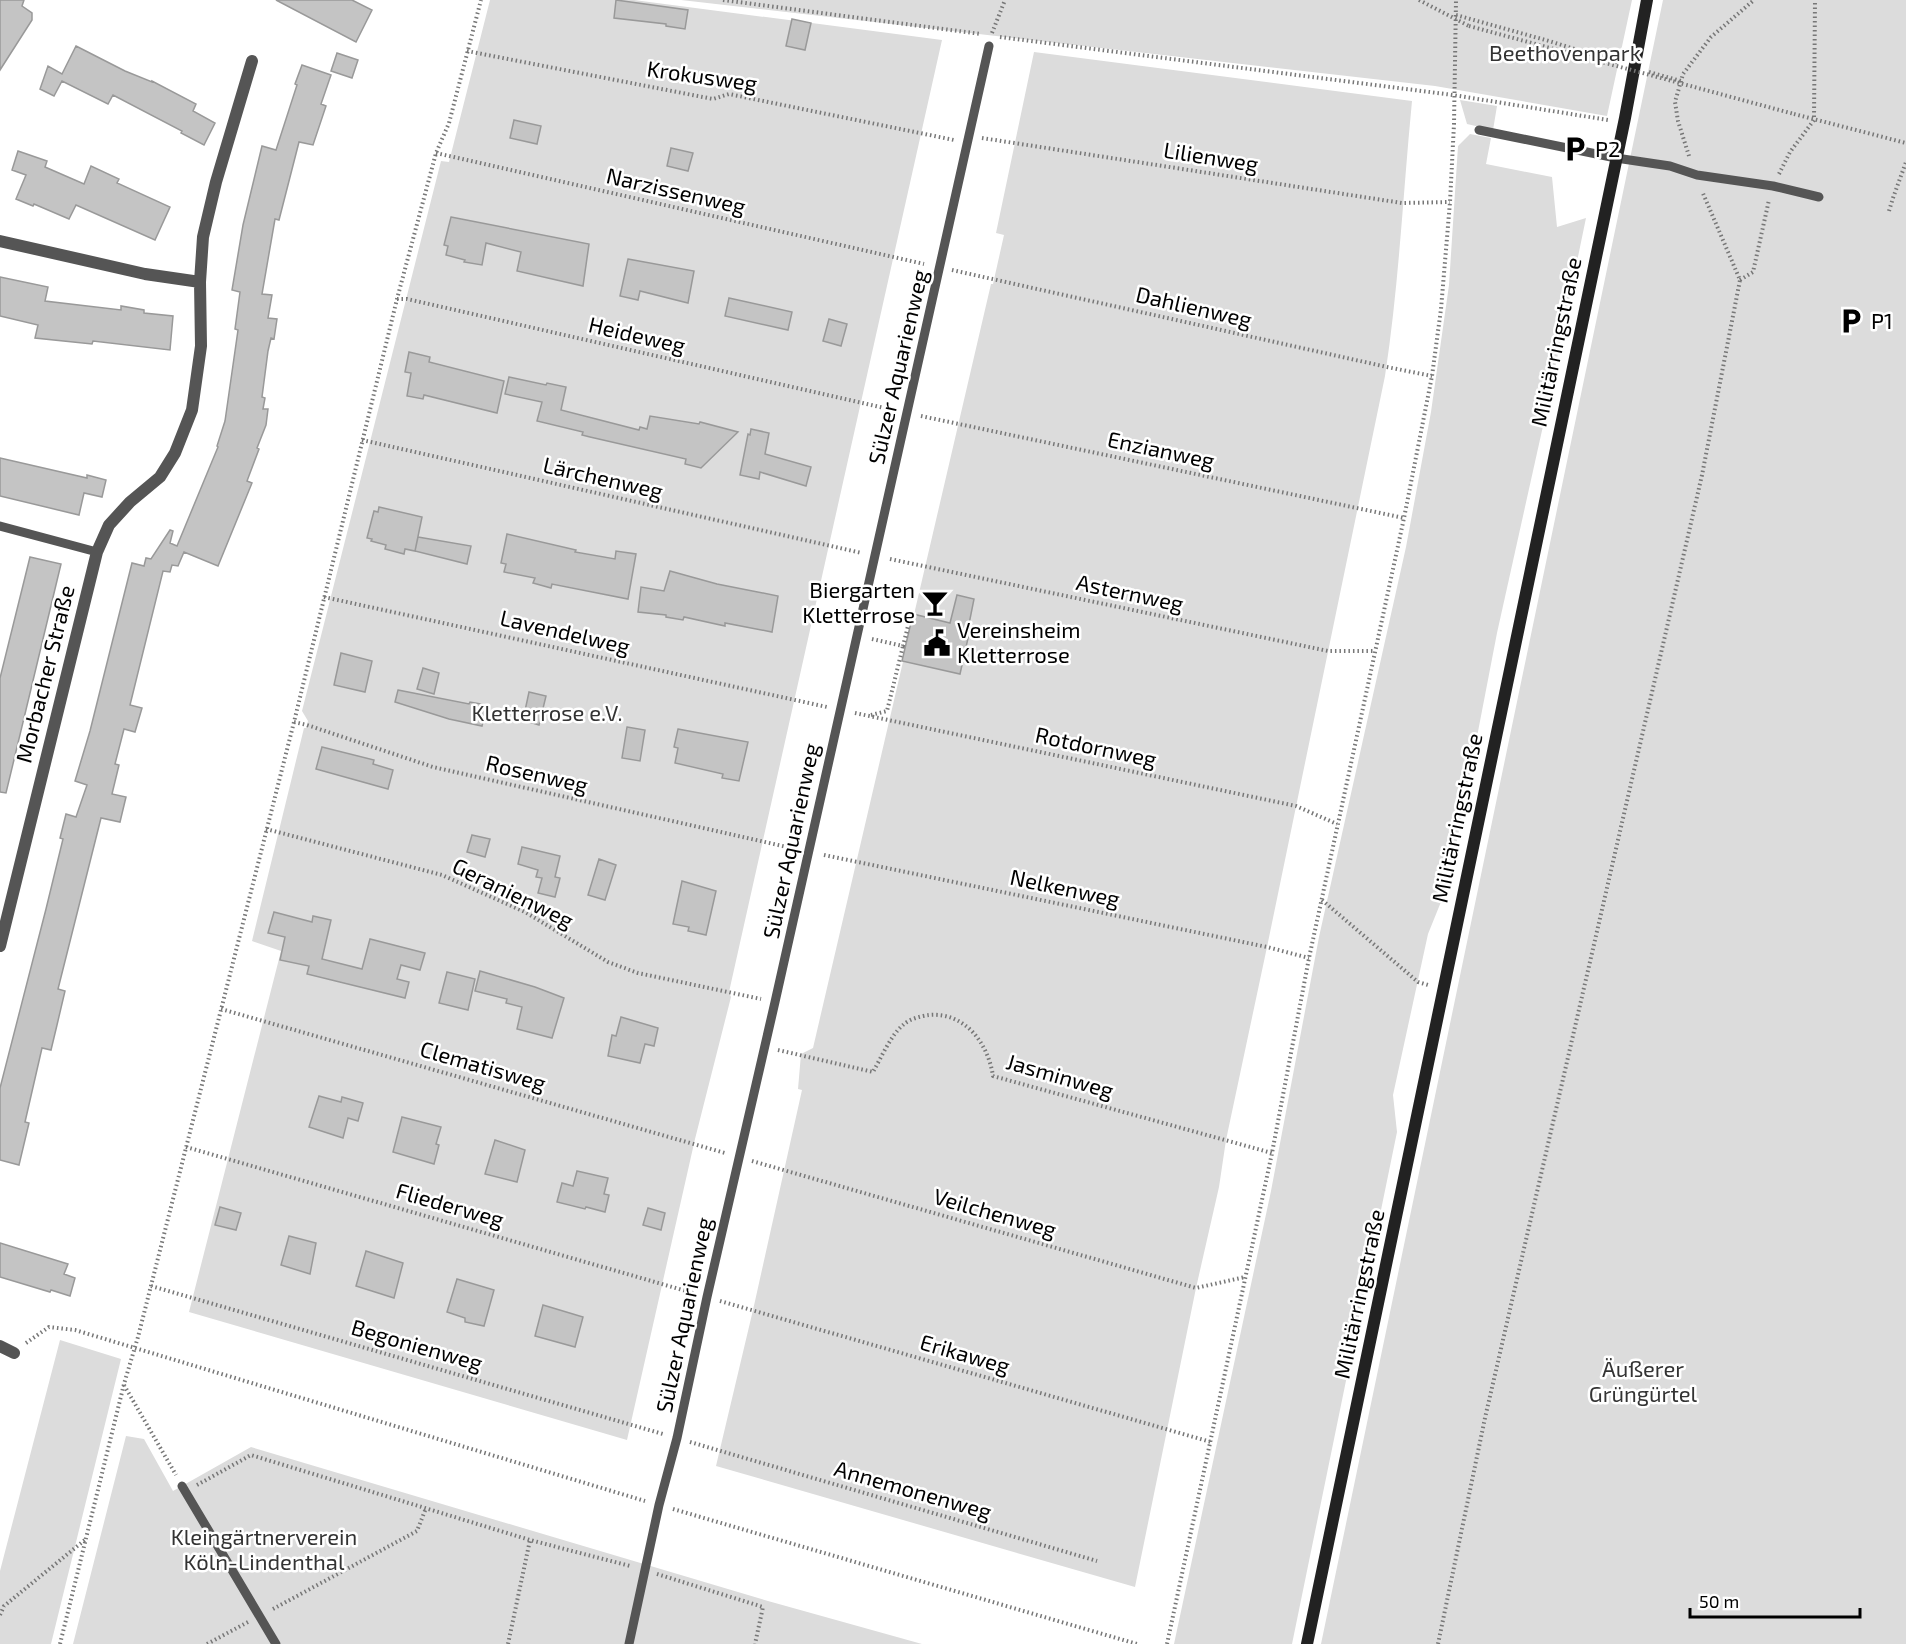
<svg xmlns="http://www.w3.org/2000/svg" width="1906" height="1644" font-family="'Exo 2',sans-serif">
<rect width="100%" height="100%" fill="#fff"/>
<path fill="#dcdcdc" d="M 490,0 L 634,0 L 942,40 L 729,992 L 731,997 L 695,1139 L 627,1440 L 189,1312 L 281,951 L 252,941 L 304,728 L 306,728 L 308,721 L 302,711 L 441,161 L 449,162 Z
M 681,0 L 1632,0 L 1607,116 L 1435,86 Z
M 1663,0 L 1906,0 L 1906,1644 L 1321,1644 Z
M 1034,52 L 1412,101 C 1403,193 1399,285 1385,376 L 1267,947 L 1226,1140 L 1219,1187 L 1196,1288 L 1135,1587 L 716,1466 L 753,1310 L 802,1090 L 798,1089 L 801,1054 L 813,1048 L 991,284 L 993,284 L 1004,235 L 996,233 Z
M 1460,100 L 1497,106 L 1493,130 L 1467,124 Z
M 1470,134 L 1491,138 L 1486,164 L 1552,177 L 1557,227 L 1586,218 L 1543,426 L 1497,633 L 1449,882 L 1428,934 L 1393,1095 L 1397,1132 L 1292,1644 L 1174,1644 L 1271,1191 L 1319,937 L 1406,547 L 1431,412 L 1449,285 L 1458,146 Z
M 60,1340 L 121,1359 L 51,1644 L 0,1644 L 0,1571 Z
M 126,1436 L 144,1439 L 173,1491 L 251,1447 L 768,1601 L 922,1644 L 73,1644 Z"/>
<path fill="#c4c4c4" stroke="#999" stroke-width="1.5" d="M 0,0 L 24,0 L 22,6 L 32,13 L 32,20 L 0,70 Z
M 276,0 L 352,0 L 372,10 L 356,42 Z
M 616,0 L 688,10 L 685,29 L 666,26 L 666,24 L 614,18 Z
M 792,19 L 811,23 L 805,50 L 786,46 Z
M 76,46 L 125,71 L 152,82 L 152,81 L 196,104 L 193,111 L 215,123 L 204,145 L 181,133 L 182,131 L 113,95 L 108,104 L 62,81 L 54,96 L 40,89 L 48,66 L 62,74 Z
M 337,53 L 358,60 L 352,78 L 331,71 Z
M 302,65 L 331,75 L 321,104 L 326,106 L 313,145 L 299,142 L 279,220 L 275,219 L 262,294 L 272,295 L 268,318 L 277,319 L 274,339 L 271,338 L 268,351 L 262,397 L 265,398 L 263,409 L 268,409 L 266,425 L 257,448 L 259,449 L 247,481 L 252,483 L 218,566 L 184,552 L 178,566 L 172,565 L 170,572 L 163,571 L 130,705 L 142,708 L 135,732 L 124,729 L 115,764 L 119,765 L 112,794 L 126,797 L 120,822 L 101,818 L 58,989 L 65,991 L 57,1025 L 51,1050 L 42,1048 L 25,1122 L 29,1123 L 19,1165 L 0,1160 L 0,1088 L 46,909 L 63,839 L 60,838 L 66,814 L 76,817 L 87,785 L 75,781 L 90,731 L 132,563 L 144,566 L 146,558 L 151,559 L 170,530 L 173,531 L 170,543 L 177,546 L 218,447 L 217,446 L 225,421 L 238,330 L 235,329 L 240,292 L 232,290 L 243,225 L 262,146 L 276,150 L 297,85 L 295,84 Z
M 514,120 L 541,126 L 537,144 L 510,138 Z
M 671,148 L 693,153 L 688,171 L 667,166 Z
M 18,151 L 47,161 L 45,167 L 84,184 L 91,166 L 119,179 L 117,183 L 170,207 L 155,240 L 76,205 L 69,219 L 34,204 L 33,206 L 16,199 L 26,175 L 12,170 Z
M 451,217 L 589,244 L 583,286 L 517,271 L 521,252 L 486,243 L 482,265 L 464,262 L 465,260 L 446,255 L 448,246 L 444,245 Z
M 628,259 L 694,271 L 688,303 L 640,291 L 638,300 L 620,296 Z
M 0,277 L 48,287 L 45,301 L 121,310 L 121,306 L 144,310 L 144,313 L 173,316 L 170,350 L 93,341 L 92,344 L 35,338 L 38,325 L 0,316 Z
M 729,298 L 792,312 L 788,330 L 725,316 Z
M 829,319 L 847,324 L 841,346 L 823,341 Z
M 409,352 L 430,357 L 429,362 L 504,381 L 497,413 L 424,395 L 423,399 L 407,396 L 411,373 L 405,372 Z
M 509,377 L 546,385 L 547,383 L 566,387 L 561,410 L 639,430 L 640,427 L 647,429 L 650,416 L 699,424 L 700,422 L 738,432 L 701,468 L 685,464 L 686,459 L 590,437 L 582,435 L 583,432 L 537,421 L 542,402 L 505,394 Z
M 751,429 L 769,433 L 765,454 L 811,467 L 806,486 L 760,472 L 759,479 L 740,475 L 748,434 L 750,435 Z
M 0,458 L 87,478 L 87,475 L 106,480 L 102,497 L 84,493 L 79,515 L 0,496 Z
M 379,507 L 422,517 L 415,551 L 405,549 L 404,554 L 385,549 L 386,545 L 371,541 L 372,539 L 367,538 L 374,511 L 378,512 Z
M 507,534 L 576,550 L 575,552 L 615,559 L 616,551 L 636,554 L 628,599 L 552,584 L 551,588 L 533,583 L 535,578 L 504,572 L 506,564 L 501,563 Z
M 418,537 L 471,546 L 467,564 L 415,551 Z
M 30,557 L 61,564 L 6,793 L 0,792 L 0,678 Z
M 670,571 L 717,584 L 778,596 L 772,632 L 725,623 L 725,626 L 684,617 L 683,620 L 666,617 L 666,615 L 638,612 L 641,587 L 664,591 Z
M 957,595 L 974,599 L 969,624 L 971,625 L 960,674 L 902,661 L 913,614 L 950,623 Z
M 341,653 L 372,661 L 365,692 L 334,685 Z
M 423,668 L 439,673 L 434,694 L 417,689 Z
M 398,690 L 469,704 L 470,702 L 487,705 L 482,726 L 449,719 L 395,702 Z
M 529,692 L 546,696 L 539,725 L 523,720 Z
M 627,727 L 645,730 L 640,761 L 622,758 Z
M 678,729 L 748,742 L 739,781 L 722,778 L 723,774 L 675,763 L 678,748 L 674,747 Z
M 322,747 L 374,760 L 373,764 L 393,770 L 388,789 L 316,769 Z
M 472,835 L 490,839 L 485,857 L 467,852 Z
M 522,847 L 560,856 L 555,877 L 560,878 L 555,897 L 538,893 L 542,878 L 536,877 L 538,870 L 518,864 Z
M 599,859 L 616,865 L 605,900 L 588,895 Z
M 682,881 L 716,891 L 706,935 L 688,931 L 689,927 L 673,924 Z
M 274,912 L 312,922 L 313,916 L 331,920 L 322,959 L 362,969 L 370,939 L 425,953 L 420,970 L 401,965 L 397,979 L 409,982 L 405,998 L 307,974 L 309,966 L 280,960 L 285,937 L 268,933 Z
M 480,971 L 535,987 L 564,998 L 552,1038 L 517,1029 L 522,1007 L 506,1003 L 507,999 L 475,991 Z
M 447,972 L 475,979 L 468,1010 L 439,1003 Z
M 621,1017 L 658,1028 L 654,1046 L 645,1044 L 640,1063 L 608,1056 L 612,1035 L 616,1036 Z
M 319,1096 L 341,1102 L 342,1097 L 363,1103 L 358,1121 L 348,1118 L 343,1138 L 309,1127 Z
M 402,1117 L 441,1127 L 436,1144 L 439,1145 L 434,1164 L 393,1152 Z
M 495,1140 L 525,1150 L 517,1182 L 485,1174 Z
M 577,1171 L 608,1178 L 604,1194 L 609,1195 L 605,1212 L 586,1207 L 585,1209 L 557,1202 L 562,1183 L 573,1186 Z
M 220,1207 L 241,1213 L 236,1230 L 215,1225 Z
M 648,1208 L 665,1213 L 661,1230 L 643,1225 Z
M 289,1236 L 316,1243 L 310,1274 L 281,1265 Z
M 0,1243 L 68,1264 L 64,1274 L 75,1278 L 70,1296 L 51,1290 L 50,1292 L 0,1277 Z
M 366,1251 L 403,1263 L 394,1298 L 356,1286 Z
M 457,1279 L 494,1290 L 484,1326 L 465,1322 L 465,1318 L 447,1312 Z
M 543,1305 L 583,1317 L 575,1347 L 535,1336 Z"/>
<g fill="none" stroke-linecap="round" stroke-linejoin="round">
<path stroke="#777" stroke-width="4" stroke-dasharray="1.5 3" stroke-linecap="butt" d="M 723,0 L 981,34
M 1419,0 L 1469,26
M 1456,15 L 1549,41 L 1619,63
M 992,33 L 1005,0
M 1000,37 L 1453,95 L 1608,120
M 467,51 L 713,99 L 729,94 L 954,140
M 1649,72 L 1681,81
M 1794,114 L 1906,143
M 982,138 L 1402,203 L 1450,202
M 436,153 L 924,264
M 1689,156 L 1678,121 L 1675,102 L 1683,74 L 1711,37 L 1754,0
M 1779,174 L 1790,152 L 1814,120 L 1815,0
M 1889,211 L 1893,198 L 1906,162
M 952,270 L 1387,367 L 1432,376
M 1740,280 L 1753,272 L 1769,200
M 397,299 L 407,299 L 893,410
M 921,416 L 1404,518
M 362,440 L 862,553
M 890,559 L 1328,651 L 1375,651
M 324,597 L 827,707
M 872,639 L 903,646 L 908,626
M 855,713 L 1296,806 L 1337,824
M 871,715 L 887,711 L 903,646
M 294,722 L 307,725 L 433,767 L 796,849
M 266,829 L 442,875 L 525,912 L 608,962 L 638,973 L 761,999
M 824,855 L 1267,947 L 1309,958
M 1322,900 L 1418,982 L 1428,985
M 221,1009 L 725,1153
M 778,1050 L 873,1072 C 881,1058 891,1035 903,1025 C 909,1019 921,1016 929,1015 C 965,1012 988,1043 993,1076 L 1272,1153
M 186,1147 L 693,1293
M 752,1161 L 1196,1288 L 1245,1277
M 151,1286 L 663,1434
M 720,1301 L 1211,1442
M 26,1343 L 49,1327 L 75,1330 L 645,1501
M 124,1385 L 176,1475
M 690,1442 L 1097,1561
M 197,1485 L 251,1455 L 530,1540 L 630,1566
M 673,1509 L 1137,1644
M 657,1574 L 763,1607 L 755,1644
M 273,1609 L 417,1531 L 426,1508
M 0,1615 L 4,1606 L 86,1539
M 60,1644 L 124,1384 L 138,1337 L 294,722 L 397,299 L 436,153 L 449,123 L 481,0
M 207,1644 L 248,1622
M 508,1644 L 530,1540
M 1167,1644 L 1272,1153 L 1309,958 L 1404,518 L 1432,376 L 1441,309 L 1450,202 L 1454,124 L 1456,0
M 1438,1644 L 1485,1418 L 1702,475 L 1740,280 L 1702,191"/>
<path stroke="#555" stroke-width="9" d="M 1479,130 L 1616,158 L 1670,166 L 1697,175 L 1773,186 L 1819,197
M 0,526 L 97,552
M 182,1486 L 276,1644
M 629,1644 L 659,1505 L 677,1438 L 707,1297 L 775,1002 L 989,46"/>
<path stroke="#555" stroke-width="12" d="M 0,241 L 145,274 L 200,282
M 0,946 L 97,552 L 109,525 L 130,502 L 160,477 L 175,453 L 192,410 L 201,346 L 200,282 L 203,237 L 216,182 L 252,61
M 0,1346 L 14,1353"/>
<path stroke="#222" stroke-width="12" d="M 1307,1644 L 1625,118 L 1647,0"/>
<path stroke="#777" stroke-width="4" stroke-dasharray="1.5 3" stroke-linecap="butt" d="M 1469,26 L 1794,114"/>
</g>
<defs>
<symbol id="parking-bare" viewBox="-9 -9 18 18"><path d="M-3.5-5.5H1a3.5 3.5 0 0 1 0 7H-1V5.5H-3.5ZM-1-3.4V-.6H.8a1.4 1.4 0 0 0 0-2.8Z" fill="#000" stroke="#fff" stroke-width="2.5" paint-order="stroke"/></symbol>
<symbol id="bar-bare" viewBox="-9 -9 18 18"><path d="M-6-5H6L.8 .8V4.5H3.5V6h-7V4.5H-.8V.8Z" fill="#000" stroke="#fff" stroke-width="2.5" paint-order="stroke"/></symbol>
<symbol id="civic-bare" viewBox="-9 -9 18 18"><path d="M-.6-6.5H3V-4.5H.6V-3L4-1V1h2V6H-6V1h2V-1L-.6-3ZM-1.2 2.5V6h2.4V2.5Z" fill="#000" stroke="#fff" stroke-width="2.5" paint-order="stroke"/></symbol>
</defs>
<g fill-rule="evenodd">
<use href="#parking-bare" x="1556" y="130" width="38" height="38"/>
<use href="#parking-bare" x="1832" y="302" width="38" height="38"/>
<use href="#bar-bare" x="916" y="584" width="38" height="38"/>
<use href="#civic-bare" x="918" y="624" width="38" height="38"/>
</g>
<g text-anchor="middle" stroke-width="5" stroke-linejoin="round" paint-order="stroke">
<g font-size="22" fill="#333" stroke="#fff">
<text x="1565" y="61">Beethovenpark</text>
<text x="547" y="721">Kletterrose e.V.</text>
<text x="1643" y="1377">Äußerer<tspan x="1643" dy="25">Grüngürtel</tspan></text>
<text x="264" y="1545">Kleingärtnerverein<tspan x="264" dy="25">Köln-Lindenthal</tspan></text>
</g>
<g font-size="22" fill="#000" stroke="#fff">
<text transform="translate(702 76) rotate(8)" y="8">Krokusweg</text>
<text transform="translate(1211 157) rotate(9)" y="8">Lilienweg</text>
<text transform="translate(676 191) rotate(13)" y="8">Narzissenweg</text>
<text transform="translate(1194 307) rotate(13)" y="8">Dahlienweg</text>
<text transform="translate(637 335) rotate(13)" y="8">Heideweg</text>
<text transform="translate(1556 342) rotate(-78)" y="8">Militärringstraße</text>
<text transform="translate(898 367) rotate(-77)" y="8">Sülzer Aquarienweg</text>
<text transform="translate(1161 450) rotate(12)" y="8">Enzianweg</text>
<text transform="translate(603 478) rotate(13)" y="8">Lärchenweg</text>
<text transform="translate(1130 593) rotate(12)" y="8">Asternweg</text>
<text transform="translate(565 632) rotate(13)" y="8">Lavendelweg</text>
<text transform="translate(45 674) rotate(-76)" y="8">Morbacher Straße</text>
<text transform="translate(1096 747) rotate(12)" y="8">Rotdornweg</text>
<text transform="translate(537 774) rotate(13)" y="8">Rosenweg</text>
<text transform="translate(1457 818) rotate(-78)" y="8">Militärringstraße</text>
<text transform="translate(791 841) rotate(-78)" y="8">Sülzer Aquarienweg</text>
<text transform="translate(1065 888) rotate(12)" y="8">Nelkenweg</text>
<text transform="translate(513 893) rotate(26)" y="8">Geranienweg</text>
<text transform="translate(483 1066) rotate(16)" y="8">Clematisweg</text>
<text transform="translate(1060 1076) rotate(16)" y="8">Jasminweg</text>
<text transform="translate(450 1205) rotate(16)" y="8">Fliederweg</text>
<text transform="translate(995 1213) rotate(16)" y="8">Veilchenweg</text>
<text transform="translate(1359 1294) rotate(-78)" y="8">Militärringstraße</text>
<text transform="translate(684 1315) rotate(-78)" y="8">Sülzer Aquarienweg</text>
<text transform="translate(417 1345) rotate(16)" y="8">Begonienweg</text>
<text transform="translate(965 1354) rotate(16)" y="8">Erikaweg</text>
<text transform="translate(913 1490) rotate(16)" y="8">Annemonenweg</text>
</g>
<g font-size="22" fill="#000" stroke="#fff" text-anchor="start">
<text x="1595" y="157">P2</text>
<text x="1871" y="329">P1</text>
<text x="915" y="598" text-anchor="end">Biergarten<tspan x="915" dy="25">Kletterrose</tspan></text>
<text x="957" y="638">Vereinsheim<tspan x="957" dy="25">Kletterrose</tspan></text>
</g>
</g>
<path d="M1690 1608v9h170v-9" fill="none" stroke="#000000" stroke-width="3"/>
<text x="1699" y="1608" font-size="18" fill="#000000" stroke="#ffffff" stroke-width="4.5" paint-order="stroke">50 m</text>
</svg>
